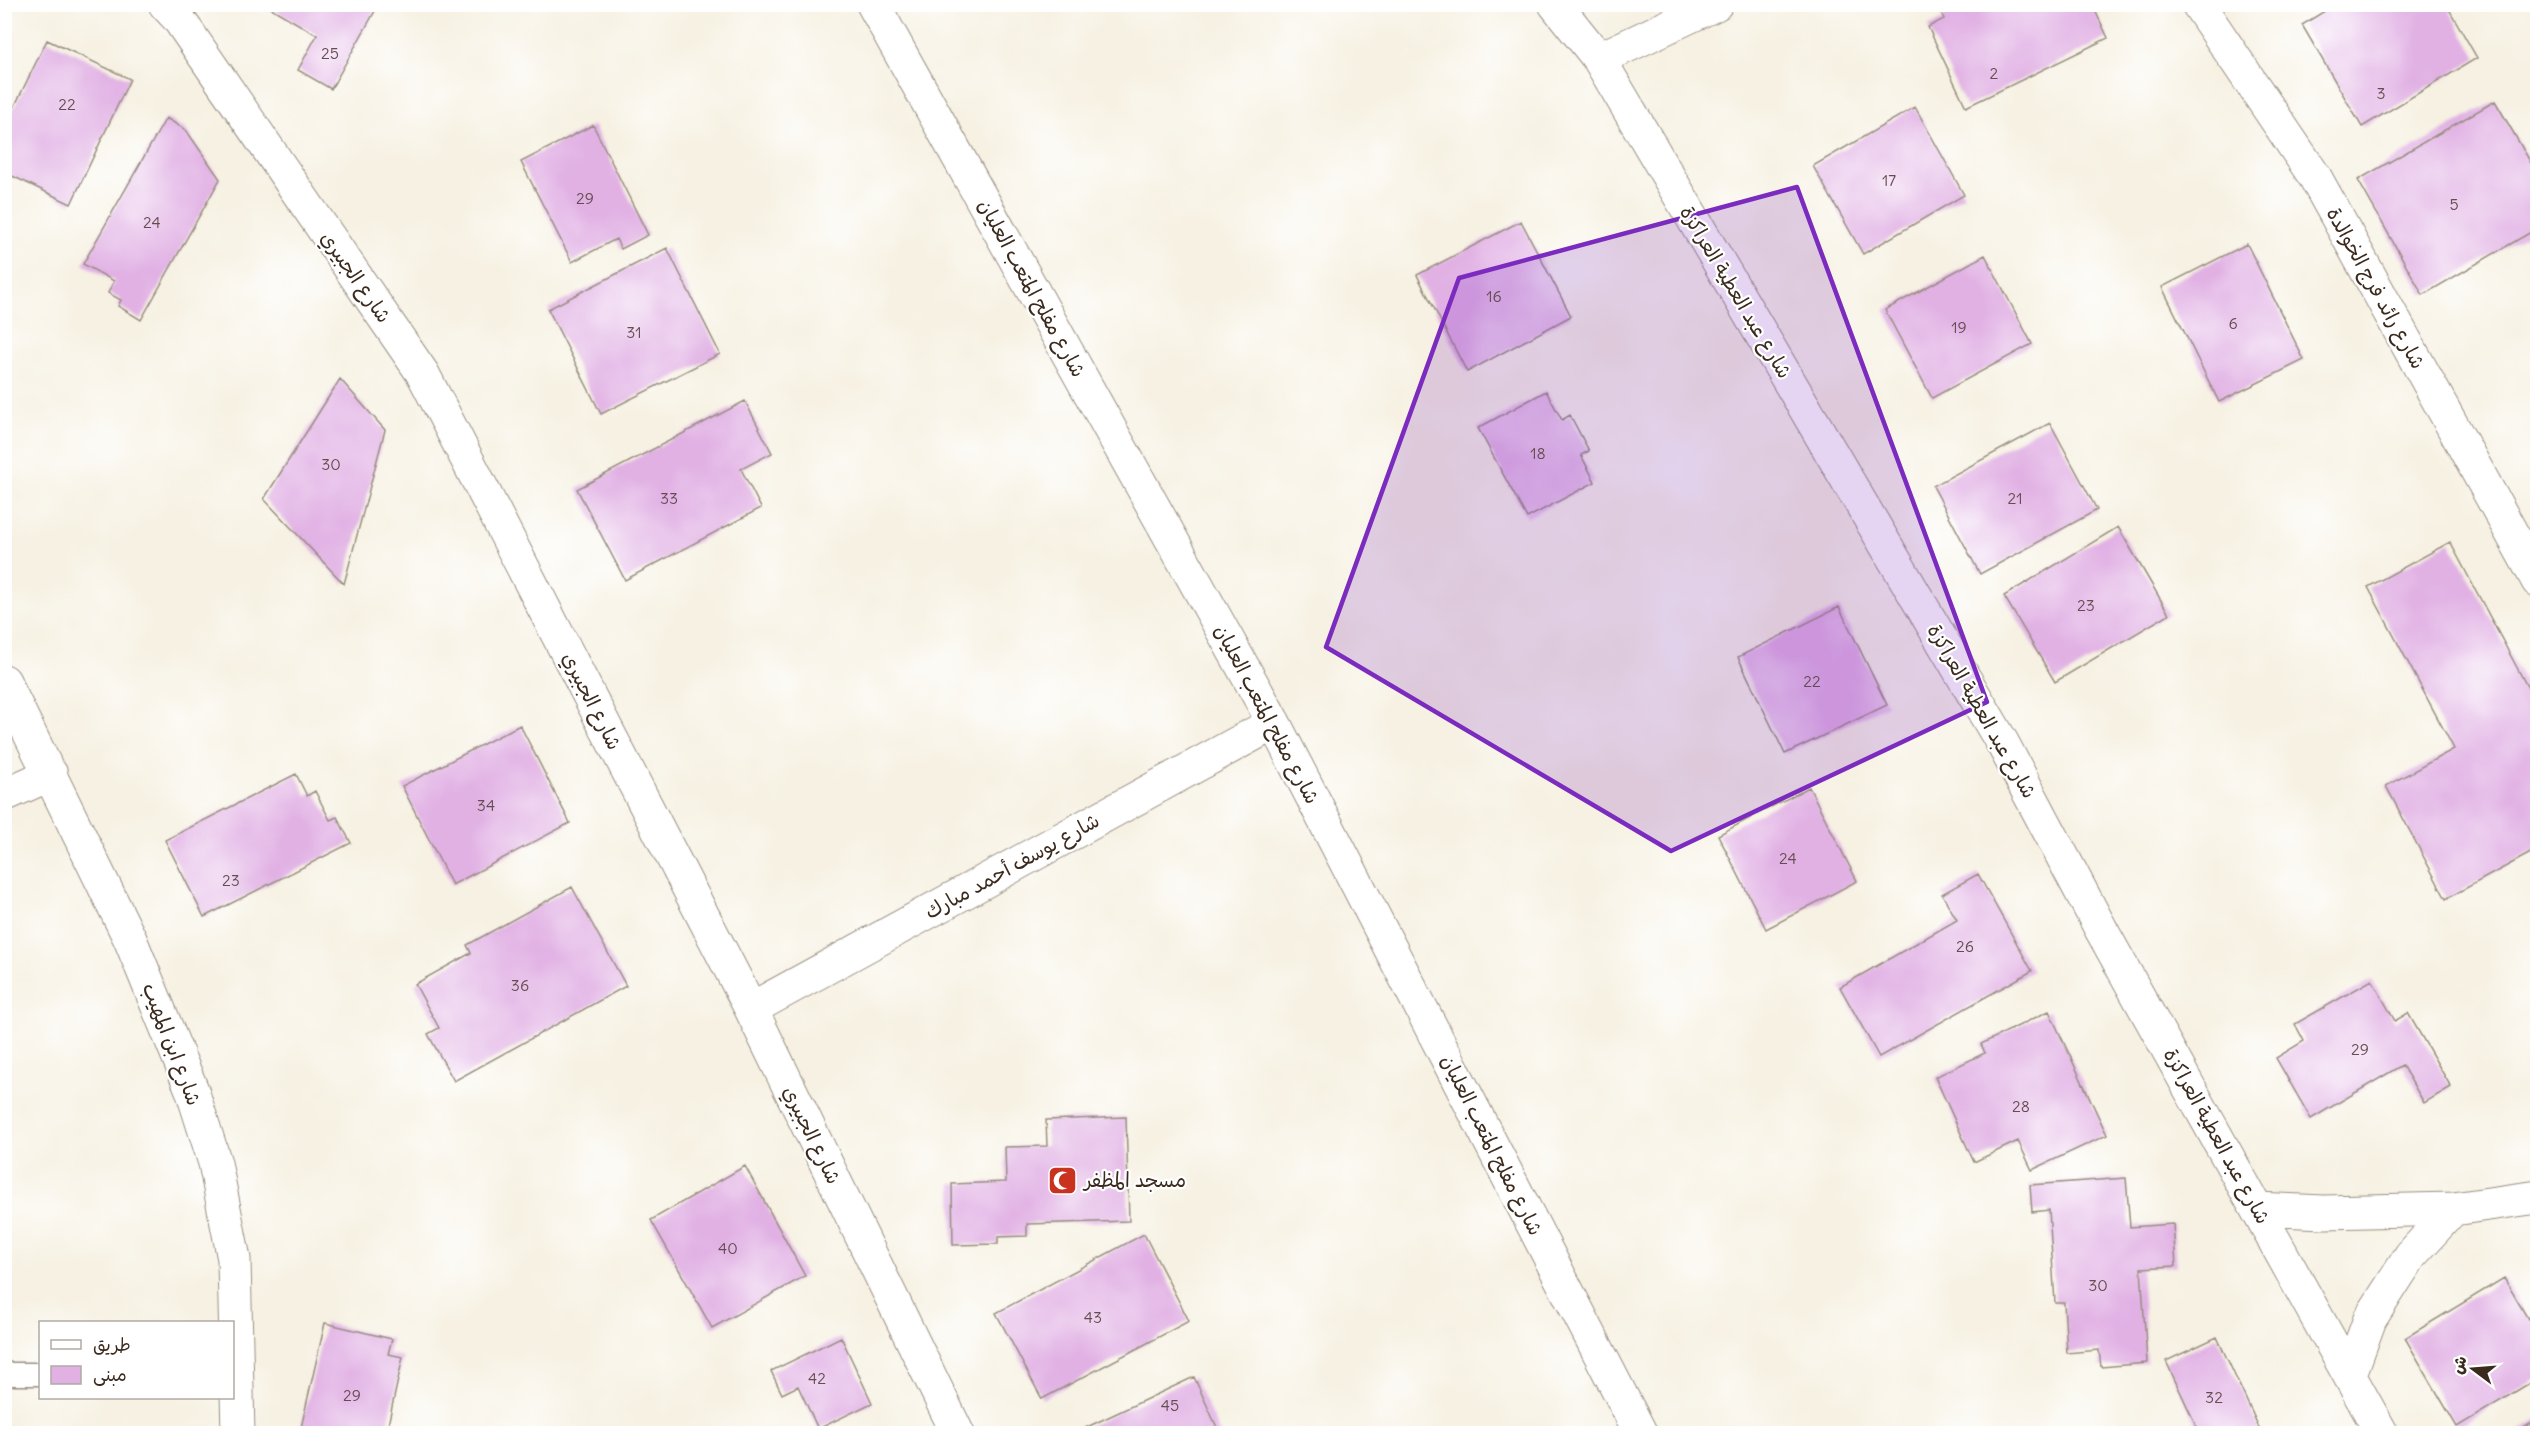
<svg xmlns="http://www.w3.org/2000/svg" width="2542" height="1438" font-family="Delius,'Playpen Sans Arabic',sans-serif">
<rect width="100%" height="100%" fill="#fff"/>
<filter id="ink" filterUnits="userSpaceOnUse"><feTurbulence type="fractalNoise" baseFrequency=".0167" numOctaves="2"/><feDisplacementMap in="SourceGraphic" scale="12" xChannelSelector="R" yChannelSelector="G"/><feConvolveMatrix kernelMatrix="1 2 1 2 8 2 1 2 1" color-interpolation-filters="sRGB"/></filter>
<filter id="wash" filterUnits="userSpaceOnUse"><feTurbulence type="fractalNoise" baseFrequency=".008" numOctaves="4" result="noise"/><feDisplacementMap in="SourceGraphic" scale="24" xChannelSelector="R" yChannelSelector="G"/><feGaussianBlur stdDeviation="1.35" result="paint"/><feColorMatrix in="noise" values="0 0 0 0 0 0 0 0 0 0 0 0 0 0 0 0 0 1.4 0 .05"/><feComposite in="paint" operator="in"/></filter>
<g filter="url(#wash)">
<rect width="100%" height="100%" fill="#f6f1e2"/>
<g id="blocks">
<path fill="#e1b1e4" d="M 264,4 L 379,4 L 331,89 L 298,70 L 317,35 Z
M 1937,4 L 2092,4 L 2108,38 L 1966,107 L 1928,27 L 1944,19 Z
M 2336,4 L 2446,4 L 2477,58 L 2362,127 L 2302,25 Z
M 47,40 L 130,79 L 71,204 L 4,172 L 4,128 Z
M 2495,101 L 2538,175 L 2538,228 L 2423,295 L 2358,180 Z
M 1915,107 L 1964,195 L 1863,254 L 1813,166 Z
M 166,118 L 186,130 L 220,179 L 141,320 L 118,306 L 121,300 L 108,293 L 114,281 L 83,264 Z
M 593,125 L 648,235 L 621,249 L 616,239 L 572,262 L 521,162 Z
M 1521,221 L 1571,316 L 1467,372 L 1417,275 Z
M 2247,244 L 2304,360 L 2219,402 L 2162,287 Z
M 667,248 L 720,354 L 601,414 L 548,309 Z
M 1985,255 L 2032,344 L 1932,398 L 1885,310 Z
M 340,379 L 385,430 L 344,584 L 264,499 Z
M 1546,391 L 1562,420 L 1570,415 L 1589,451 L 1581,455 L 1595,482 L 1527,518 L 1478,428 Z
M 745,401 L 772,453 L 741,469 L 761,508 L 625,580 L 577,489 Z
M 2050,423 L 2097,510 L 1980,574 L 1933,486 Z
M 2118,527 L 2169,614 L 2055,682 L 2004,596 Z
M 2450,542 L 2538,707 L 2538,849 L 2446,899 L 2386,786 L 2454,749 L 2368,587 Z
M 1839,607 L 1887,705 L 1785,754 L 1738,657 Z
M 520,725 L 570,823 L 452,885 L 402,786 Z
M 296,774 L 307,796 L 315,791 L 330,820 L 337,817 L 351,843 L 204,917 L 165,840 Z
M 1809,787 L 1857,881 L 1766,929 L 1718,835 Z
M 1978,874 L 2032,971 L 1879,1057 L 1840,987 L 1957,920 L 1942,894 Z
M 572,887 L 626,986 L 454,1081 L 428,1034 L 439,1028 L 415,984 L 471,953 L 467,945 Z
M 2372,980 L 2395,1021 L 2408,1013 L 2451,1087 L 2424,1103 L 2402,1065 L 2311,1119 L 2276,1058 L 2304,1041 L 2295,1024 Z
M 2049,1011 L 2107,1135 L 2032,1170 L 2018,1141 L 1974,1162 L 1935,1077 L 1985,1053 L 1981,1044 Z
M 1126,1117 L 1129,1221 L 1027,1224 L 1027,1236 L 998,1237 L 998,1244 L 953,1245 L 952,1184 L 1006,1182 L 1005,1147 L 1047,1146 L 1046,1120 Z
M 745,1166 L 805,1276 L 712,1328 L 651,1220 Z
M 2126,1178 L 2130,1227 L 2173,1224 L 2176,1266 L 2141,1268 L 2147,1363 L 2101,1367 L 2099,1350 L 2067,1353 L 2064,1303 L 2055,1303 L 2049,1210 L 2032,1212 L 2030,1185 Z
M 1144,1234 L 1189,1321 L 1042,1399 L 996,1313 Z
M 2504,1278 L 2528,1319 L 2538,1313 L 2538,1378 L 2457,1427 L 2405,1338 Z
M 325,1323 L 392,1339 L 388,1354 L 403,1357 L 386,1434 L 300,1432 Z
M 841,1337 L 872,1403 L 818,1429 L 798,1386 L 782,1394 L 771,1371 Z
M 2217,1337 L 2262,1434 L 2200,1434 L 2166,1361 Z
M 1194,1377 L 1220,1434 L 1072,1434 Z
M 2538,1419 L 2538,1434 L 2514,1434 Z"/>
</g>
</g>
<g filter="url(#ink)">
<use href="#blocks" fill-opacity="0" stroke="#988e80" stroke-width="1.5"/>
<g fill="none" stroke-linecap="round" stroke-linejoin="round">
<defs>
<path id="service" d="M 4,1374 L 40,1374"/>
<path id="minor" d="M 165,4 L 178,18 L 423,374 L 751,1009 L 958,1434
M 873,4 L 1274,723 L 1641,1434
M 1555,4 L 1599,59 L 2003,744 L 2102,931 L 2382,1434
M 2198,4 L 2315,177 L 2538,581
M 1599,59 L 1716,4
M 4,681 L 130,939 L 192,1090 L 215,1163 L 234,1259 L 238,1434
M 4,795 L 51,774
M 751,1009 L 1274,723
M 2257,1209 L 2324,1212 L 2453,1209 L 2538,1197
M 2350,1374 L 2370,1319 L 2411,1255 L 2453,1209"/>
</defs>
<use href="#service" stroke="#988e80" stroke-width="25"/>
<use href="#minor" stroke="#988e80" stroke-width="35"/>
<use href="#service" stroke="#fff" stroke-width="22"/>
<use href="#minor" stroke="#fff" stroke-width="33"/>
</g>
</g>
<path fill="#7b2cbf" fill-opacity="0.2" stroke="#7b2cbf" stroke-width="4.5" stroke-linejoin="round" d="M 1797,187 L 1987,702 L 1671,851 L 1326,647 L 1459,278 Z"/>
<defs>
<symbol id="mosque-square" viewBox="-11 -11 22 22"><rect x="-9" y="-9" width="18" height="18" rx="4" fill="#c8321e" stroke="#fff"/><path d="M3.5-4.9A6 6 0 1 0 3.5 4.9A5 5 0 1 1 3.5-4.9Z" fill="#fff"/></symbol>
</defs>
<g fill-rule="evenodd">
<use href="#mosque-square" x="1046" y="1164" width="33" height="33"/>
</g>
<g text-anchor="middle" stroke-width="4.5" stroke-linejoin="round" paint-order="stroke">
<g font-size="16" fill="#644c50">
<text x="330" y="59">25</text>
<text x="1994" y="79">2</text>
<text x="2381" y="99">3</text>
<text x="67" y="110">22</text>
<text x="1889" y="186">17</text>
<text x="585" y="204">29</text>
<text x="2454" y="210">5</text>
<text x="152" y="228">24</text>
<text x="1494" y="302">16</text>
<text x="2233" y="329">6</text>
<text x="1959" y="333">19</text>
<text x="634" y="338">31</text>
<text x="1538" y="459">18</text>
<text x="331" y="470">30</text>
<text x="669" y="504">33</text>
<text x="2015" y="504">21</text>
<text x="2086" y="611">23</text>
<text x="1812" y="687">22</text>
<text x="486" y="811">34</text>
<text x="1788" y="864">24</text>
<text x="231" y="886">23</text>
<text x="1965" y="952">26</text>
<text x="520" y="991">36</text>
<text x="2360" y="1055">29</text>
<text x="2021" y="1112">28</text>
<text x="728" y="1254">40</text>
<text x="2098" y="1291">30</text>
<text x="1093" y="1323">43</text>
<text x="817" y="1384">42</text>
<text x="352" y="1401">29</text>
<text x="2214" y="1403">32</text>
<text x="1170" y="1411">45</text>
</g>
<g font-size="20" fill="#3b2a1e" stroke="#fff">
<text transform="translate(356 277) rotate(55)" y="7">شارع الجبيري</text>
<text transform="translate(1032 288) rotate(61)" y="7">شارع مفلح المتعب العليان</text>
<text transform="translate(2376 288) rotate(61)" y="7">شارع رائد فرج الخوالدة</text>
<text transform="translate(1736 292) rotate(59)" y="7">شارع عبد العطية العراكزة</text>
<text transform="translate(592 701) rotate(63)" y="7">شارع الجبيري</text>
<text transform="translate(1982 711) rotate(60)" y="7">شارع عبد العطية العراكزة</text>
<text transform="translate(1267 714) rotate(62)" y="7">شارع مفلح المتعب العليان</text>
<text transform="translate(1012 866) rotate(-29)" y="7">شارع يوسف أحمد مبارك</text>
<text transform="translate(172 1044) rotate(69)" y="7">شارع ابن المهيب</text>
<text transform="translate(812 1135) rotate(64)" y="7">شارع الجبيري</text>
<text transform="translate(2217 1136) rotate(61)" y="7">شارع عبد العطية العراكزة</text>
<text transform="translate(1492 1145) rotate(63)" y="7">شارع مفلح المتعب العليان</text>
</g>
<g font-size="20" fill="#3b2a1e" stroke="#fff" text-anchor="start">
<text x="1084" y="1187">مسجد المظفر</text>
</g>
</g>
<rect width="2542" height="1438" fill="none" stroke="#fff" stroke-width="24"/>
<rect x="39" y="1321" width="195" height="78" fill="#ffffff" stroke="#b1aaa5" stroke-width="1.5"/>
<rect x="51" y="1340" width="30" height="9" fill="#ffffff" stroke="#b1aaa5" stroke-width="1.5"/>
<text x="93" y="1351" font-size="18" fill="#3b2a1e">طريق</text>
<rect x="51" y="1366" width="30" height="18" fill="#e1b1e4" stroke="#b1aaa5" stroke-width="1.5"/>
<text x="93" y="1381" font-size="18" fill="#3b2a1e">مبنى</text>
<g transform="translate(2473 1369) rotate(286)" stroke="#ffffff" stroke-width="4.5" paint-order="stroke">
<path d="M0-4.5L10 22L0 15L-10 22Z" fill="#3b2a1e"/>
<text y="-9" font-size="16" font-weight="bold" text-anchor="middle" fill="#3b2a1e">ش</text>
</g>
</svg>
